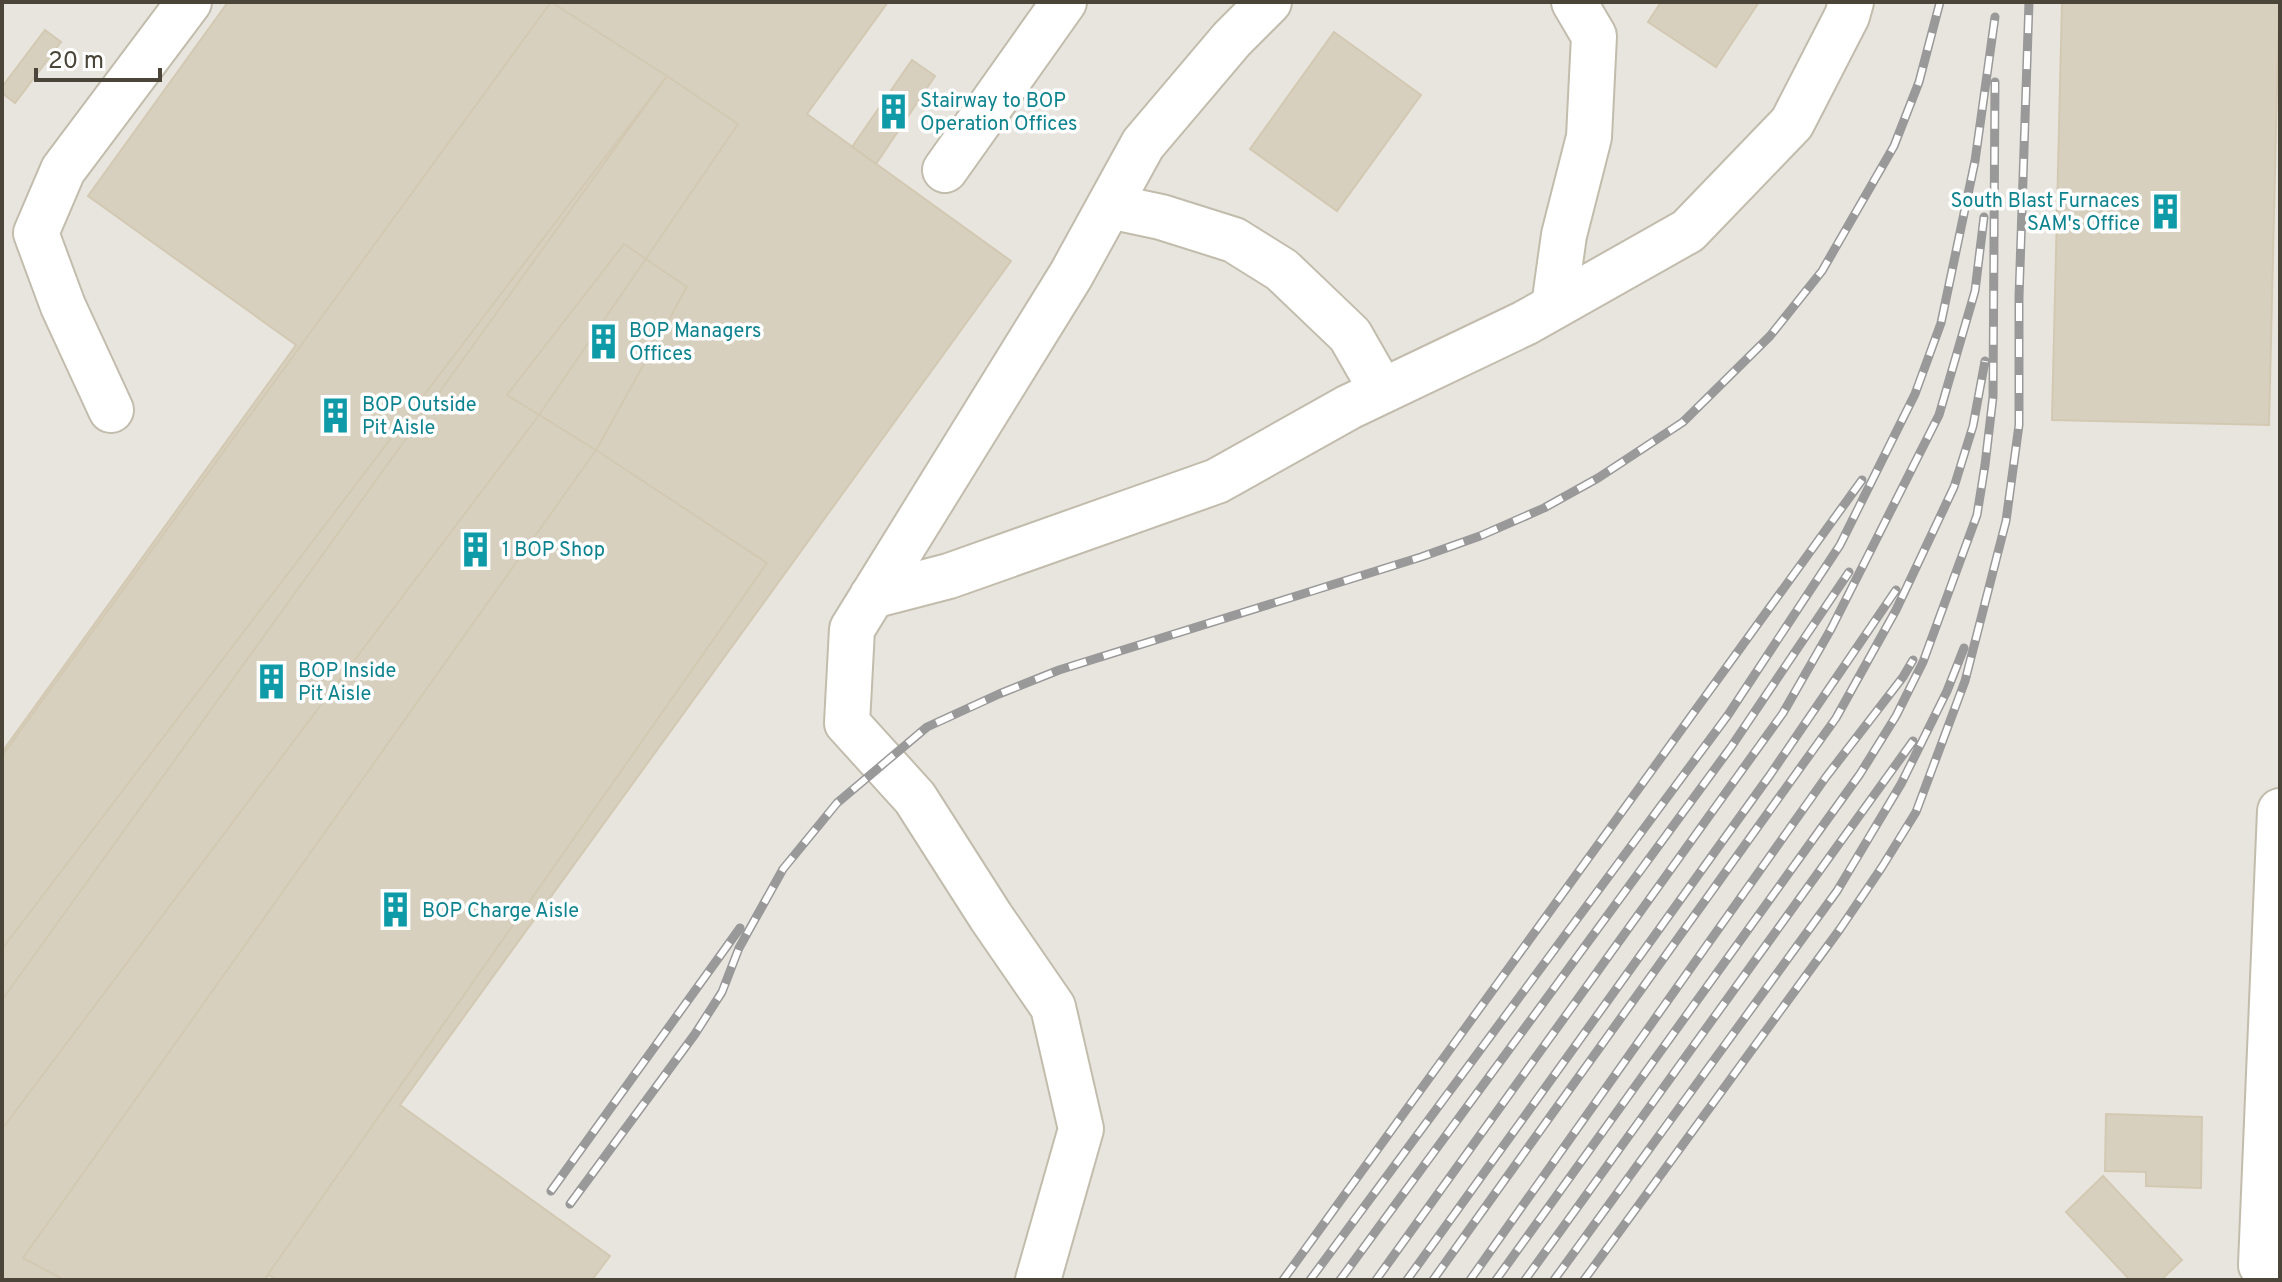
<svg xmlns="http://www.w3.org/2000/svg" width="2282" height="1282" font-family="Overpass,sans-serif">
<rect width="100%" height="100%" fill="#f6f3ea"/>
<path fill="#e8e5df" d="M 2,2 L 2280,2 L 2280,1280 L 2,1280 Z"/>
<path fill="#d8d0bf" stroke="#d3c9b2" stroke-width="2" d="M 228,2 L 888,2 L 807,114 L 1011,261 L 400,1105 L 610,1256 L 592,1280 L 276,1280 L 269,1275 L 265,1280 L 2,1280 L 2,752 L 296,345 L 88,196 Z
M 551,2 L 667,76 L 2,1000 L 2,756 Z
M 1661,2 L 1759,2 L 1716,67 L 1648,22 Z
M 2062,2 L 2279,2 L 2269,425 L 2052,420 Z
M 45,30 L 61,42 L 15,103 L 2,93 L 2,87 Z
M 1334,32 L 1421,95 L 1337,211 L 1250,149 Z
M 912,60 L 935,76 L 876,164 L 852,147 Z
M 667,76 L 738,124 L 539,415 L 2,1129 L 2,949 Z
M 624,244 L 687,287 L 596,450 L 507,395 Z
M 596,450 L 767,563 L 264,1280 L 64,1280 L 23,1258 Z
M 2106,1114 L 2202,1117 L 2201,1188 L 2146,1186 L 2146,1172 L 2105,1171 Z
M 2103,1176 L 2182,1260 L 2161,1280 L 2130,1280 L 2066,1212 Z"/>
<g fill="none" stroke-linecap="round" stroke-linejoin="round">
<defs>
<path id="minor" d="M 945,170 L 1064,2
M 1109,206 L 1161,217 L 1234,240 L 1282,270 L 1350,335 L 1382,391
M 1554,306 L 1564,235 L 1589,137 L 1594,36 L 1574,2
M 111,410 L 63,306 L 36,233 L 63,170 L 189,2
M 872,596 L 949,576 L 1217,481 L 1349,407 L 1525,323 L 1688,231 L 1792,123 L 1847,16 L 1851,2
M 1038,1280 L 1081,1129 L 1053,1007 L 991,917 L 915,798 L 847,723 L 852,629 L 1071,275 L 1143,144 L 1232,39 L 1269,2
M 2276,1280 L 2261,1265 L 2280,811"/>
</defs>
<use href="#minor" stroke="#c2bcac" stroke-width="48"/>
<use href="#minor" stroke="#fff" stroke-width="44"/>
<defs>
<path id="rail" d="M 551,1191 L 740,928
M 570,1204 L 695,1034 L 722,992 L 739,948 L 783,869 L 837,803 L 927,727 L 999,694 L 1059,670 L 1421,557 L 1480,536 L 1544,508 L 1598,478 L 1683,422 L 1770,336 L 1822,271 L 1894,146 L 1919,82 L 1940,2
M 1283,1280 L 1862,480
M 1310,1280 L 1728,715 L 1840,545 L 1915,394 L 1941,323 L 1975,161 L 1995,17
M 1340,1280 L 1731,747 L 1849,572
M 1376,1280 L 1783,713 L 1831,629 L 1939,415 L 1975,291 L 1984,217
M 1407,1280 L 1770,775 L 1896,590
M 1433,1280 L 1836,718 L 1896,610 L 1954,487 L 1973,426 L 1985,361
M 1470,1280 L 1826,777 L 1903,677 L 1913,660
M 1496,1280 L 1860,774 L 1896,716 L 1923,662 L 1977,515 L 1985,465 L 1993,397 L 1995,82
M 1525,1280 L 1913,741
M 1554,1280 L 1837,891 L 1901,784 L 1947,691 L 1964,648
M 1584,1280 L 1840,929 L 1882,867 L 1916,812 L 1965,681 L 2006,521 L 2019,425 L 2019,297 L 2029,2"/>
</defs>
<use href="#rail" stroke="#999" stroke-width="9"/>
<use href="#rail" stroke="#fff" stroke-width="6" stroke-dasharray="18" stroke-linecap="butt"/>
</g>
<defs>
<symbol id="building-bare" viewBox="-9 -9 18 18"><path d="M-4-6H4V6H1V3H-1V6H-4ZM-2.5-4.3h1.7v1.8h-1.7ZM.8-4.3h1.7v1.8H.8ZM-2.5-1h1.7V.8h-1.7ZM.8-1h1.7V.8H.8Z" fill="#0f9aa8" stroke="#fff" stroke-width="2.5" paint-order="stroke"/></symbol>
</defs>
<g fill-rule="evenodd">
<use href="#building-bare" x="868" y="86" width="51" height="51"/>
<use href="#building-bare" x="2140" y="186" width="51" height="51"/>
<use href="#building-bare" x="578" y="316" width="51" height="51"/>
<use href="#building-bare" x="310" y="390" width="51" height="51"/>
<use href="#building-bare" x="450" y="524" width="51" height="51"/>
<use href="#building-bare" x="246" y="656" width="51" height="51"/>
<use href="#building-bare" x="370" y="884" width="51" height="51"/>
</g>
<g text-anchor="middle" stroke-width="7" stroke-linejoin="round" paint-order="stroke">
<g font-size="20" fill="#0d838f" stroke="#fff" text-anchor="start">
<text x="920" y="107">Stairway to BOP<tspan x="920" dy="23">Operation Offices</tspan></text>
<text x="2140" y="207" text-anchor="end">South Blast Furnaces<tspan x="2140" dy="23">SAM's Office</tspan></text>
<text x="629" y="337">BOP Managers<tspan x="629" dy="23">Offices</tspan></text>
<text x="362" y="411">BOP Outside<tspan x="362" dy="23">Pit Aisle</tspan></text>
<text x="502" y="556">1 BOP Shop</text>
<text x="298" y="677">BOP Inside<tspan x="298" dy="23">Pit Aisle</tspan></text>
<text x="422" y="917">BOP Charge Aisle</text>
</g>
</g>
<rect width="2282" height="1282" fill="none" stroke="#4a4538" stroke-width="8"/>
<path d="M36 68v12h124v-12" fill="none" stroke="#4a4538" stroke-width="4"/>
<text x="48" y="68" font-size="24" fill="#4a4538" stroke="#ffffff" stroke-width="6" paint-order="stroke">20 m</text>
</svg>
